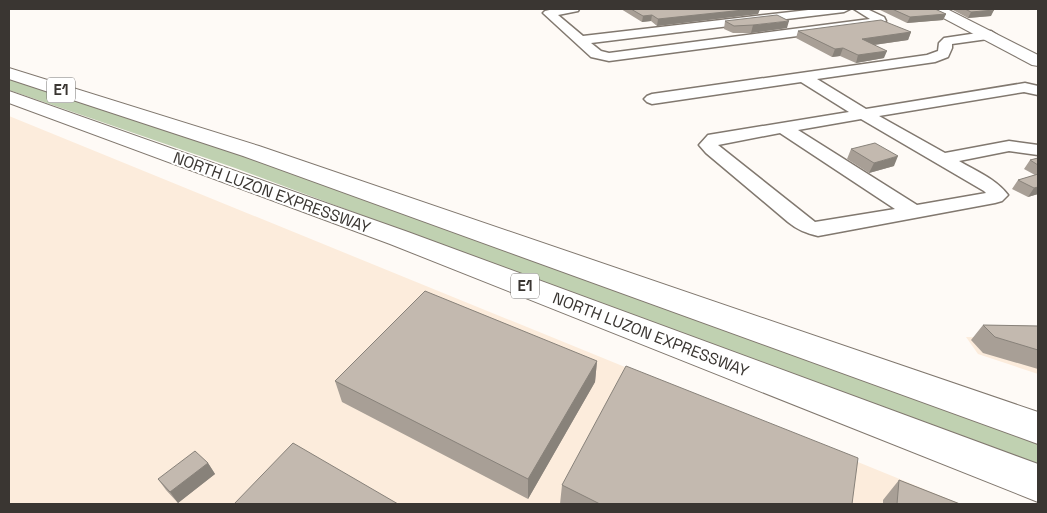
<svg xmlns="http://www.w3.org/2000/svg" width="1047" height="513" font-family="'Space Grotesk',sans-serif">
<rect width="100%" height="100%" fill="#fefaf6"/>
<path fill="#fcecdc" d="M 9,116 L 961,504 L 9,504 Z
M 966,337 L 1038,339 L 1038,374 L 978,354 Z"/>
<path fill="#c0d1b1" d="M 9,76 L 253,157 L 789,344 L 1038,434 L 1038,467 L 235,168 L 9,90 Z"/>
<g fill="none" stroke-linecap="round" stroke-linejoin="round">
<defs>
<path id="minor" d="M 554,9 L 579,9 L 578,11 L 558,15 L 583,36 L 817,9 L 850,9 L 844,12 L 591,43 L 601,51 L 609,53 L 870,19 L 854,9 L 867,9 L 884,17 L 886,21 L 880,25 L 609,61 L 591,57 L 543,13 L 545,11 Z
M 991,31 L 997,35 L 995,38 L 952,44 L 952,48 L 948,57 L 935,62 L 817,79 L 866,109 L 1025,83 L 1038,86 L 1038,95 L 1024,92 L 879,116 L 945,153 L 1009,141 L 1038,145 L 1038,155 L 1009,151 L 959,161 C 976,171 996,179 1008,195 L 1002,201 L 995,203 L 818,236 C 806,233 798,230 788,222 L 706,153 L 699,145 L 708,135 L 714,134 L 849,112 L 801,82 L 652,104 L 647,102 L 644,99 L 647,96 L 652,94 L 927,55 L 938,51 L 939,43 L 944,38 ZM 861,119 L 984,191 L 986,193 L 917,205 L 798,130 ZM 780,133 L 895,209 L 815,222 L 718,145 Z"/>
<path id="major" d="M 930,9 L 947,9 L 1038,55 L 1038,66 L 1032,65 L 932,12 Z"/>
<path id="highway" d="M 9,68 L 259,146 L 1038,412 L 1038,444 L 243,156 L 9,79 Z
M 9,91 L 408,232 L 1038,464 L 1038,502 L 390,244 L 9,103 Z"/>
</defs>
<use href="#minor" stroke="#81786f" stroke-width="3"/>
<use href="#major" stroke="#81786f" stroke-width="2"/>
<use href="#highway" stroke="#81786f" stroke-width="2"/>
<use href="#minor" fill="#fff" fill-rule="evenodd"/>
<use href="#major" fill="#fff" fill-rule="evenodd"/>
<use href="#highway" fill="#fff" fill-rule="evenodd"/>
</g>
<path fill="#a89f96" d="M 621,9 L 760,9 L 758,14 L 657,26 L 651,21 L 642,22 Z
M 878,9 L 935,9 L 946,14 L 943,20 L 907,23 Z
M 951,9 L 991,9 L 991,16 L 968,18 Z
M 725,21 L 787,28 L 751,33 L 733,33 L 724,29 Z
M 798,31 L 911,32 L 908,40 L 874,45 L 884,58 L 856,63 L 840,56 L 832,57 L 796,38 Z
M 851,149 L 894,166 L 869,173 L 847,159 Z
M 1038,158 L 1038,194 L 1028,197 L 1012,189 L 1018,180 L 1035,175 L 1024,169 L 1030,160 Z
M 983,325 L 1038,326 L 1038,369 L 983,353 L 971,340 Z
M 597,361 L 595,382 L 528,499 L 342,402 L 335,381 Z
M 208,463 L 215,474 L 178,503 L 166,490 L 158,479 Z
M 899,480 L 960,504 L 883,504 L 883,500 Z
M 562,485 L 852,504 L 560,504 Z"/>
<path fill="#88827a" d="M 753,9 L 760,9 L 758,14 L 657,26 L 658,19 Z
M 994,10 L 991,16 L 968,18 L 971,12 Z
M 946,14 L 943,20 L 907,23 L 910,17 Z
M 652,15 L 651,21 L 642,22 L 643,16 Z
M 789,21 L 787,28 L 751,33 L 753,25 Z
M 911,32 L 908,40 L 859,47 L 862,39 Z
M 843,48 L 840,56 L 832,57 L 835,49 Z
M 887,51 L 884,58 L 856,63 L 858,55 Z
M 898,156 L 894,166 L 869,173 L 874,163 Z
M 1038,187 L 1038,194 L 1028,197 L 1034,188 Z
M 597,361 L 595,382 L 528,499 L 528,479 Z
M 208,463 L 215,474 L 178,503 L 170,492 Z"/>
<path fill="#c3b9af" stroke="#88827a" d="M 631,9 L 753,9 L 658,19 L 652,15 L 643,16 Z
M 892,9 L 935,9 L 946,14 L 910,17 Z
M 965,9 L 991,9 L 994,10 L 971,12 Z
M 777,15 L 789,21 L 753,25 L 734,26 L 725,21 Z
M 881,20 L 911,32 L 862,39 L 887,51 L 858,55 L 843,48 L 835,49 L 798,31 Z
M 875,143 L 898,156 L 874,163 L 851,149 Z
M 1038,158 L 1038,165 L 1030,160 Z
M 1038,174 L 1038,187 L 1034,188 L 1018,180 Z
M 425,291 L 597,361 L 528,479 L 335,381 Z
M 983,325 L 1038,326 L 1038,350 L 995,337 Z
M 626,366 L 858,458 L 852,504 L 600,504 L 562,485 Z
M 293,443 L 398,504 L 234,504 Z
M 195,451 L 208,463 L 170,492 L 158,479 Z
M 899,480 L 960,504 L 897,504 Z"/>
<g text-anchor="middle" stroke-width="4" stroke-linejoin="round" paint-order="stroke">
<g fill="#fff" stroke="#757270" stroke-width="1">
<rect x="47" y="77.5" width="28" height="25" rx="4"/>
<rect x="511" y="273.5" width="28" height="25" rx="4"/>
</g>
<g font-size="15" font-weight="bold" fill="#3a3632">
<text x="61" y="95">E1</text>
<text x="525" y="291">E1</text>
</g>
<g font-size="16" fill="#3a3632" stroke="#fff">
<text transform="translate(272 192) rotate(20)" y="6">NORTH LUZON EXPRESSWAY</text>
<text transform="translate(651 334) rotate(21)" y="6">NORTH LUZON EXPRESSWAY</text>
</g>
</g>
<rect width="1047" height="513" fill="none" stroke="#3a3632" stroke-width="20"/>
</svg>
